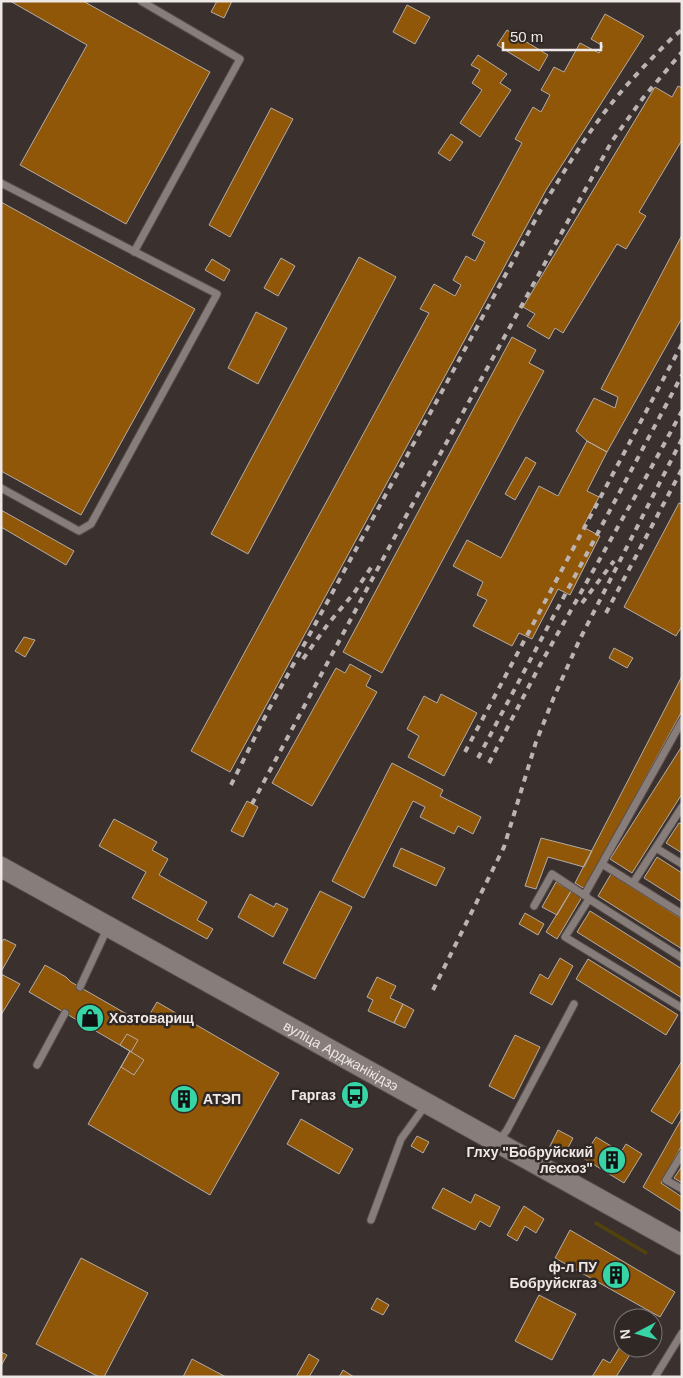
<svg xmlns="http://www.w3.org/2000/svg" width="683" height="1378" font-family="Arial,sans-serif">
<rect width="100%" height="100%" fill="#3a312f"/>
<path fill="#52420c" d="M 596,1221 L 648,1252 L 646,1255 L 594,1224 Z"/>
<path fill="#915709" stroke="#b3aca5" d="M 10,1 L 83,1 L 210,72 L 126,224 L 20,165 L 87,45 Z
M 217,1 L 232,1 L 224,18 L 211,12 Z
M 407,5 L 430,17 L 415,44 L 393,32 Z
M 605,14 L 644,36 L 546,190 L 230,772 L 191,751 L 429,313 L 420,309 L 434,284 L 455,296 L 461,285 L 453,280 L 466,256 L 475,261 L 485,242 L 472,235 L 522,143 L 515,139 L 533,107 L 541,112 L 550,95 L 541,90 L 554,67 L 564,72 L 580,43 L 599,53 L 603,46 L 591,39 Z
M 507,30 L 548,55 L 539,71 L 497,45 Z
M 478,55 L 507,74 L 500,83 L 511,90 L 480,137 L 460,123 L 482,90 L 472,83 L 480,70 L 471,65 Z
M 678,86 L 682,88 L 682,140 L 639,212 L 646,216 L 626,249 L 617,244 L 563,333 L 555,328 L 549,339 L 527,326 L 535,314 L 523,307 L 655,87 L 672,97 Z
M 271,108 L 293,119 L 230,237 L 209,225 Z
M 451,134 L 463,142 L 450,161 L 438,153 Z
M 1,202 L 195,309 L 81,515 L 1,471 Z
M 682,235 L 682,318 L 607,452 L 587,441 L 576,431 L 594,398 L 615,408 L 618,397 L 601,389 Z
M 359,257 L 396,277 L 248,554 L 211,534 Z
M 281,258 L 295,266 L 278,296 L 264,288 Z
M 212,259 L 230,270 L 224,281 L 205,270 Z
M 256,312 L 287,328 L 258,384 L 228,368 Z
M 512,337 L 536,350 L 529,363 L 544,371 L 382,673 L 343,652 Z
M 587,441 L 607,452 L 587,491 L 599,497 L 583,527 L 600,536 L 570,595 L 558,589 L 532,639 L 519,633 L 512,646 L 473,626 L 487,600 L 477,595 L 483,582 L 453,566 L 467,540 L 501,558 L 539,486 L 558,496 Z
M 526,457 L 536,463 L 515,500 L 505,494 Z
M 679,503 L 682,504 L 682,626 L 676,636 L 624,607 Z
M 1,510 L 74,551 L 66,565 L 1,527 Z
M 24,637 L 35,640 L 25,657 L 15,651 Z
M 614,648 L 633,658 L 627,668 L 609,658 Z
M 350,664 L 371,676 L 366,686 L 377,692 L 312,806 L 272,783 L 336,668 L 345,673 Z
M 682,676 L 682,711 L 585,889 L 575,883 Z
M 441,694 L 477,713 L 444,776 L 408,757 L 419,736 L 407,729 L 424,696 L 437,703 Z
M 682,746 L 682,794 L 632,873 L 610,859 Z
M 392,763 L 443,790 L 440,796 L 481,817 L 473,834 L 458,826 L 454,834 L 420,817 L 425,807 L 413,801 L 364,898 L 332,881 Z
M 247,801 L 258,807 L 243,837 L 231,831 Z
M 114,819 L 157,842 L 152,850 L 168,859 L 159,875 L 207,902 L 197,920 L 213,929 L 207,939 L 132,898 L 146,872 L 99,846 Z
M 679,823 L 682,824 L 682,853 L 666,843 Z
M 541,838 L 592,851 L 584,867 L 548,857 L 536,889 L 525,886 Z
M 401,848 L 445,868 L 436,886 L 393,866 Z
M 657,857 L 682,873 L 682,902 L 644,878 Z
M 611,874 L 682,919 L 682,949 L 598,896 Z
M 556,882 L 571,891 L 557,915 L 542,907 Z
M 320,891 L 352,907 L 315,979 L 283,963 Z
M 571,891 L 582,897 L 557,939 L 546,932 Z
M 250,894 L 274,907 L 276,903 L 288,909 L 273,937 L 238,917 Z
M 590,911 L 682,969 L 682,998 L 577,932 Z
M 525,913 L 544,924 L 538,935 L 519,924 Z
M 4,939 L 16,945 L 1,972 L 1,943 Z
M 560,958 L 573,966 L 552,1005 L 530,993 L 540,974 L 548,979 Z
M 588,959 L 678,1015 L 666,1035 L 576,979 Z
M 45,965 L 66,977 L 71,982 L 144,1024 L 157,1002 L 279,1073 L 210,1195 L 88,1124 L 130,1051 L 29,992 Z
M 1,974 L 20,984 L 1,1015 Z
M 377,977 L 396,986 L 390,998 L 403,1004 L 394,1023 L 368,1011 L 373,1000 L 367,997 Z
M 403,1004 L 414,1010 L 405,1028 L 394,1023 Z
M 127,1034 L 138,1040 L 131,1052 L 120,1045 Z
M 515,1035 L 540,1047 L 514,1099 L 489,1086 Z
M 130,1051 L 144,1060 L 134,1075 L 121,1067 Z
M 682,1061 L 682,1108 L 672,1124 L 651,1111 Z
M 682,1118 L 682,1145 L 661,1183 L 682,1197 L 682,1212 L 643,1187 Z
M 301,1119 L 353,1149 L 339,1174 L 287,1144 Z
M 558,1130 L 573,1138 L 564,1156 L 549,1148 Z
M 417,1136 L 429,1142 L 423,1153 L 411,1146 Z
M 596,1137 L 621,1152 L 626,1144 L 642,1154 L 624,1183 L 583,1158 Z
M 682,1166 L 682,1183 L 674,1178 Z
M 443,1188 L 471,1203 L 475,1194 L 500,1207 L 490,1227 L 480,1221 L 475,1230 L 432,1208 Z
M 524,1206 L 544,1219 L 536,1233 L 525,1226 L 517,1241 L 507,1235 Z
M 570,1230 L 675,1292 L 660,1317 L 555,1258 Z
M 81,1258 L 148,1293 L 104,1377 L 99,1377 L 36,1344 Z
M 539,1295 L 576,1314 L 552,1360 L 515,1341 Z
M 377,1298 L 389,1305 L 383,1315 L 371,1309 Z
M 623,1328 L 623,1348 L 634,1348 L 616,1377 L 592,1377 L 603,1359 L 610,1363 L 623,1342 L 617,1338 Z
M 1,1352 L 7,1355 L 1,1366 Z
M 309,1354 L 319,1360 L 309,1377 L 296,1377 Z
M 192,1359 L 226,1377 L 183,1377 Z
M 343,1370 L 354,1377 L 339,1377 Z"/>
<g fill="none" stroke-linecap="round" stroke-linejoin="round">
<defs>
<path id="lane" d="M 1,183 L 217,294 L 91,524 L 79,531 L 1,488
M 134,252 L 240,59 L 141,1
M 656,848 L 682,864
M 602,864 L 682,914
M 633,883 L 682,807
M 585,894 L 682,721
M 534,906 L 552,874 L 587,897
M 682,958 L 589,899 L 565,937 L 682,1008
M 80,987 L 107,929
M 37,1065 L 65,1013
M 498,1142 L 507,1130 L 574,1004
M 682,1154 L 666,1180 L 682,1189
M 371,1220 L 401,1139 L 425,1106
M 655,1377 L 682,1333"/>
<g id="secondary">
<path id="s1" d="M 1,867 L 682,1245"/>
</g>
</defs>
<use href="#lane" stroke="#564f4d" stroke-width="9"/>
<use href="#secondary" stroke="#564f4d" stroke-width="22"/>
<use href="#lane" stroke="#877d7a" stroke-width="7"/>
<use href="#secondary" stroke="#877d7a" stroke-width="20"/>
<path stroke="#bbb4b2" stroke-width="4" stroke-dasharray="6 6" stroke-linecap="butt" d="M 582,603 L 614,561
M 606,613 L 682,469
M 303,659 L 328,624 L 354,593 L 374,563
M 465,752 L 682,344
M 478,758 L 682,375
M 489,763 L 540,665 L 650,470 L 682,411
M 231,785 L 269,709 L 544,204 C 565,170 586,135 611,104 C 630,80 652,58 674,36 L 682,30
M 252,804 L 399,529 L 612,141 L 643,98 L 682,52
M 433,990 L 504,847 L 536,742 L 554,697 L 579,641 L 682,439"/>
</g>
<defs>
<symbol id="shop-disc" viewBox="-11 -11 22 22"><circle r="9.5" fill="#37d4a6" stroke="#302825"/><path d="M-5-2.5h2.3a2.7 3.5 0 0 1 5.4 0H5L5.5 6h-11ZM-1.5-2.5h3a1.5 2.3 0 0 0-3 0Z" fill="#111"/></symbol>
<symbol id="bus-disc" viewBox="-11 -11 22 22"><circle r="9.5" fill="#37d4a6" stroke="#302825"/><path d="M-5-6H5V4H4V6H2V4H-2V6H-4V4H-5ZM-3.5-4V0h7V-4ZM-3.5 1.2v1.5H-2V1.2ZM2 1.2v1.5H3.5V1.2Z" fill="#111"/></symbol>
<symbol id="building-disc" viewBox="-11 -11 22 22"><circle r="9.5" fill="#37d4a6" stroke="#302825"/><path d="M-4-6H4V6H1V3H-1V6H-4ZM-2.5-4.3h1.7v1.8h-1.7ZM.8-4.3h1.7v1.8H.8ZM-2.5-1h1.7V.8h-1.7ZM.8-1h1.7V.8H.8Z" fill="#111"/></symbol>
</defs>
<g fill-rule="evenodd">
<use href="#shop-disc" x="74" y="1002" width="32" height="32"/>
<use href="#bus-disc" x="339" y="1079" width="32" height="32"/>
<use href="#building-disc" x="168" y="1083" width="32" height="32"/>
<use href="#building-disc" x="596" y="1144" width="32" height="32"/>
<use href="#building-disc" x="600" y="1259" width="32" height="32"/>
</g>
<g text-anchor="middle" stroke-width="5" stroke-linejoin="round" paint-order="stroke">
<g font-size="14" font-weight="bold" fill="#eee8e6" stroke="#302825" text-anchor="end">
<text x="109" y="1023" text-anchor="start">Хозтоварищ</text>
<text x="336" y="1100">Гаргаз</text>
<text x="203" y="1104" text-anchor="start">АТЭП</text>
<text x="593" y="1157">Глху "Бобруйский<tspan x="593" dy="16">лесхоз"</tspan></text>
<text x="597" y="1272">ф-л ПУ<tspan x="597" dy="16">Бобруйскгаз</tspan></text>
</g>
<g font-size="14" fill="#eee8e6" stroke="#302825">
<text dy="5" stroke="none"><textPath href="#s1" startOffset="389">вуліца Арджанікідзэ</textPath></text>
</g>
</g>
<rect width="683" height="1378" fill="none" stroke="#eee8e6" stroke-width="5"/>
<g transform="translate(638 1333) rotate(264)"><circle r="24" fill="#302825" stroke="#7c7572"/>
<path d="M0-4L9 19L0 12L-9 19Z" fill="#37d4a6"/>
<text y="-8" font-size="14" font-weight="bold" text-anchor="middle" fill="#eee8e6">N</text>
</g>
<path d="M503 42v8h98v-8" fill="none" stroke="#eee8e6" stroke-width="2.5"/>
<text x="510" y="42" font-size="15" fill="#eee8e6" stroke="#302825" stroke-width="4" paint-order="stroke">50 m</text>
</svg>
